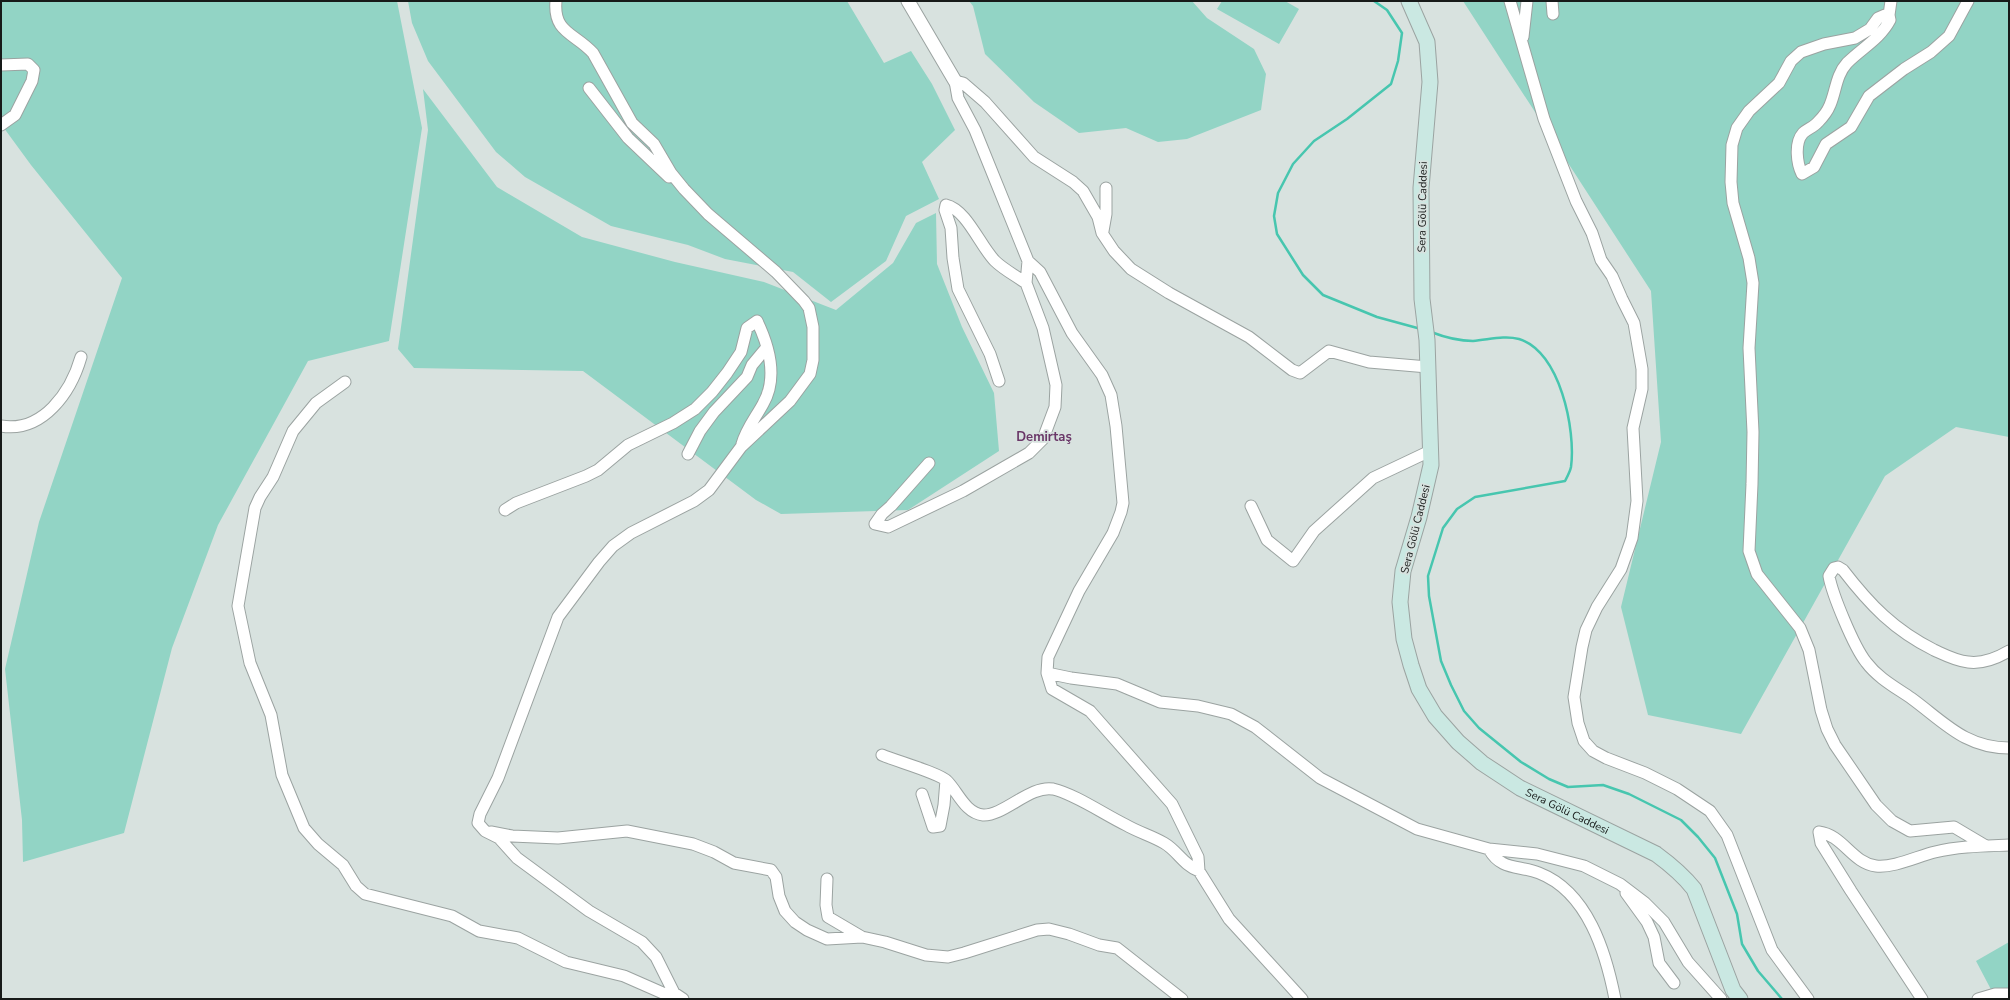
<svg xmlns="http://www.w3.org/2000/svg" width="2010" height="1000" font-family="'Nunito Sans',sans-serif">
<rect width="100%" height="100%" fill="#d8e2df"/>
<path fill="#92d4c5" d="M 1,1 L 397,1 L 422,128 L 389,341 L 308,361 L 218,525 L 172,648 L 124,833 L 23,862 L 22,820 L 5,669 L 39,522 L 122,278 L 31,165 L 1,124 Z
M 408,1 L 847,1 L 884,63 L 911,51 L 932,84 L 955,130 L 922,162 L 939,199 L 906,216 L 886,261 L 831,302 L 793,272 L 725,259 L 688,245 L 611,226 L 525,177 L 496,152 L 428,61 L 412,23 Z
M 969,1 L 1192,1 L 1207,18 L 1254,49 L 1266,74 L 1261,110 L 1187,139 L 1158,142 L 1126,128 L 1079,133 L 1034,102 L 985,54 L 973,6 Z
M 1222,1 L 1285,1 L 1299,9 L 1279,44 L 1217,9 Z
M 1463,1 L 2009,1 L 2009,437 L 1956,427 L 1885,476 L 1741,734 L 1648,715 L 1621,607 L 1661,442 L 1651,291 Z
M 423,89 L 497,187 L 582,237 L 675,262 L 764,282 L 836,310 L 893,263 L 916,223 L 936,213 L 937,264 L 962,327 L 994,393 L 999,451 L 908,510 L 781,514 L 756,500 L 583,371 L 414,368 L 398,349 L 428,130 Z
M 2009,942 L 2009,999 L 1996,999 L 1976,961 Z"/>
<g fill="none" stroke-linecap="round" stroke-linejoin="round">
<path stroke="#47c6af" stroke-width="2.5" d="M 1374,1 L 1387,10 L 1402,33 L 1398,61 L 1391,84 L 1347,119 L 1314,141 L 1293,164 L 1278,193 L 1274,216 L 1277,234 L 1303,275 L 1323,295 L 1377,317 L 1421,329
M 1431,332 C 1444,337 1460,341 1473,341 C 1488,340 1504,335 1519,339 C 1560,351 1576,430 1571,467 C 1570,472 1567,477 1565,481 L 1475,497 L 1457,509 L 1443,528 L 1428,576 L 1429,596 L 1441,661 L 1451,685 L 1464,711 L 1479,728 L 1521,762 L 1549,779 L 1568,787 L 1603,785 L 1629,794 L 1681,820 L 1698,837 L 1715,858 L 1737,914 L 1742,944 L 1758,971 L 1782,999"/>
<defs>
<path id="minor" d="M 556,1 C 553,33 575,33 593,53 L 632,123 L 654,144 L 671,173 L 684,189 L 708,214 L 776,272 L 804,301 L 809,308 L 813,327 L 813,360 L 810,374 L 790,401 L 741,447 L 709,490 L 694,501 L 631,533 L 613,546 L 599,562 L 558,617 L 498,778 L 480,814 L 478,823 L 485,831 L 499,838 L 517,858 L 589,911 L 642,942 L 656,957 L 674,993 L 683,999
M 1510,1 L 1544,119 L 1576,201 L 1592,233 L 1601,260 L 1612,276 L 1622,299 L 1634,323 L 1642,369 L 1642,389 L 1633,428 L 1637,501 L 1632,538 L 1621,569 L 1597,607 L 1586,630 L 1582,647 L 1574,697 L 1578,723 L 1584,741 L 1593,751 L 1606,758 L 1645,773 L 1677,789 L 1710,811 L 1727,835 L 1772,950 L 1808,999
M 1552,1 L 1553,14
M 1968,1 L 1949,36 L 1931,52 L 1904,69 L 1869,96 L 1851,127 L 1826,144 L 1814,167 L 1802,174 C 1797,164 1794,143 1803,133 C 1807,129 1814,127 1818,122 C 1822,118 1828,110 1830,105 C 1836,91 1836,75 1847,63 C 1862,48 1880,39 1890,20 L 1889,15 L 1885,15 L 1878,18 L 1870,29 L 1855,38 L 1824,44 L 1801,52 L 1791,61 L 1779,83 L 1749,111 L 1737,128 L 1732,145 L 1731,182 L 1733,203 L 1749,258 L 1753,283 L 1749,348 L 1753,432 L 1752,484 L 1749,551 L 1757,574 L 1800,628 L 1809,650 L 1821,710 L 1827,729 L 1835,745 L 1876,805 L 1892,821 L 1910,831 L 1954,827 L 1986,846
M 1889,15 L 1891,1
M 1523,37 L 1527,1
M 1,65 L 28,64 L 34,70 L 32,81 L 15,115 L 1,125
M 589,88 L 628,138 L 669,177
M 1103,231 L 1106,214 L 1106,188
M 1028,261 L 1040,272 L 1072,333 L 1102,375 L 1111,395 L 1116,426 L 1123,503 L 1121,512 L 1113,533 L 1079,591 L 1048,657 L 1047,673 L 1052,689 L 1090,711 L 1172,804 L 1198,857 L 1199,871 L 1229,919 L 1302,999
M 999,381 L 990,354 L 958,289 L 953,258 L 951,228 L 945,210 L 946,205 C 967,210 980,246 995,261 C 1003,269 1016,276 1026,283
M 345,382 L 316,403 L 293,431 L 273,477 L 260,497 L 255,508 L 238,606 L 250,663 L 271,715 L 282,775 L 304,828 L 318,844 L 343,865 L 356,886 L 365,894 L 452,916 L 479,931 L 518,938 L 566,962 L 624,976 L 665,994 L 674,993
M 1,426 C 43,433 71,392 81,357
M 688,454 L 700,431 L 714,412 L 747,377 L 752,365 L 767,347
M 929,463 L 891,506 L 882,514 L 875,524 L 888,527 L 963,491 L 1029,453 L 1043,439 L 1055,407 L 1056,385 L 1043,328 L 1026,283 L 1028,261 L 975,130 L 958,98 L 955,81 L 963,83 L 985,102 L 1034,157 L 1073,182 L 1083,191 L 1098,217 L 1102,233 L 1114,251 L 1131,269 L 1169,293 L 1249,337 L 1292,370 L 1300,373 L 1329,351 L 1369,362 L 1428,367
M 1251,506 L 1267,540 L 1293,561 L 1314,531 L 1373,478 L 1430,451
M 505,510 L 516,503 L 586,476 L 598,470 L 628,445 L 673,423 L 695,409 L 712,392 L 727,373 L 741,352 L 747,328 L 757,321 C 769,346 778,378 763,404 C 756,417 746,429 742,444
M 2009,651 C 1997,658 1982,664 1968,662 C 1956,661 1945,655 1934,650 C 1894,630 1870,605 1843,570 L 1838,567 L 1834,568 L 1829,576 C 1832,594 1854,647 1866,662 C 1878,678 1895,687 1911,698 C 1944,722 1965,748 2009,748
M 1047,673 L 1071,678 L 1117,684 L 1160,702 L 1198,706 L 1231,714 L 1255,727 L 1320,778 L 1417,829 L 1489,849 L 1537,854 L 1584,866 L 1620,884 L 1645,903 L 1664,922 L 1688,962 L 1721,999
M 882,755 C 896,761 939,773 947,781 C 958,792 965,813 983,815 C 1004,816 1030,785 1053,789 C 1075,794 1105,815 1126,825 C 1138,832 1152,836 1164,843 C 1178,851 1182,864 1199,871
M 922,794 L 933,827 L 940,826 L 944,805 L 946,780
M 491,832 L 512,836 L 558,838 L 627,831 L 693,844 L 714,852 L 734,863 L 771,870 L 776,877 L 779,896 L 785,911 L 795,922 L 807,930 L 827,939 L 862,937 L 885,942 L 926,955 L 948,957 L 964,953 L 1037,930 L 1049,929 L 1069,934 L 1099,945 L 1117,948 L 1182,999
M 1489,849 C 1501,871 1519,865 1539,873 C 1588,892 1606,953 1615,999
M 827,879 L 826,905 L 828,917 L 862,937
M 1626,893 L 1647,922 L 1654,937 L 1659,963 L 1674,983
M 1922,999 L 1851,891 L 1821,843 L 1819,832 C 1843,835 1852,863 1876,866 C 1894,868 1918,856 1935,852 C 1960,846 1984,846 2009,845
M 1978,999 L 1995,994 L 2009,994"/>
<path id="tertiary" d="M 908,1 L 955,81"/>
<g id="secondary">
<path id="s1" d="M 1409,1 L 1427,42 L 1430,82 L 1421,188 L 1422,299 L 1427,340 L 1431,465 L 1419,517 L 1403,571 L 1400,602 L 1404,639 L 1411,665 L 1419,689 L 1435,716 L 1458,742 L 1482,763 L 1520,788 L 1656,854 C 1671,865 1683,875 1694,889 L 1733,990 L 1740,999"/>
</g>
</defs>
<use href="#minor" stroke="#9ba3a1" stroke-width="13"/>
<use href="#tertiary" stroke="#9ba3a1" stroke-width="15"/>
<use href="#secondary" stroke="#9ba3a1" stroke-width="17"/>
<use href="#minor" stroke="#fff" stroke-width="11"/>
<use href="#tertiary" stroke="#fff" stroke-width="13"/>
<use href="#secondary" stroke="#cae8e2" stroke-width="15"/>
</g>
<g text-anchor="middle" stroke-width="3.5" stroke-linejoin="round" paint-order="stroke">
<g font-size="11" fill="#171a19" stroke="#d8e2df">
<text transform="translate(1422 207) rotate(-89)" y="4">Sera Gölü Caddesi</text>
<text transform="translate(1415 529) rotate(-76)" y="4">Sera Gölü Caddesi</text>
<text dy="4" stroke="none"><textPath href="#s1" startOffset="895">Sera Gölü Caddesi</textPath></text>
</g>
<g font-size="13" font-weight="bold" fill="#6a3768" stroke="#d8e2df">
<text x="1044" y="441">Demirtaş</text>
</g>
</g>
<rect width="2010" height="1000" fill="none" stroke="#171a19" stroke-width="4"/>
</svg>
